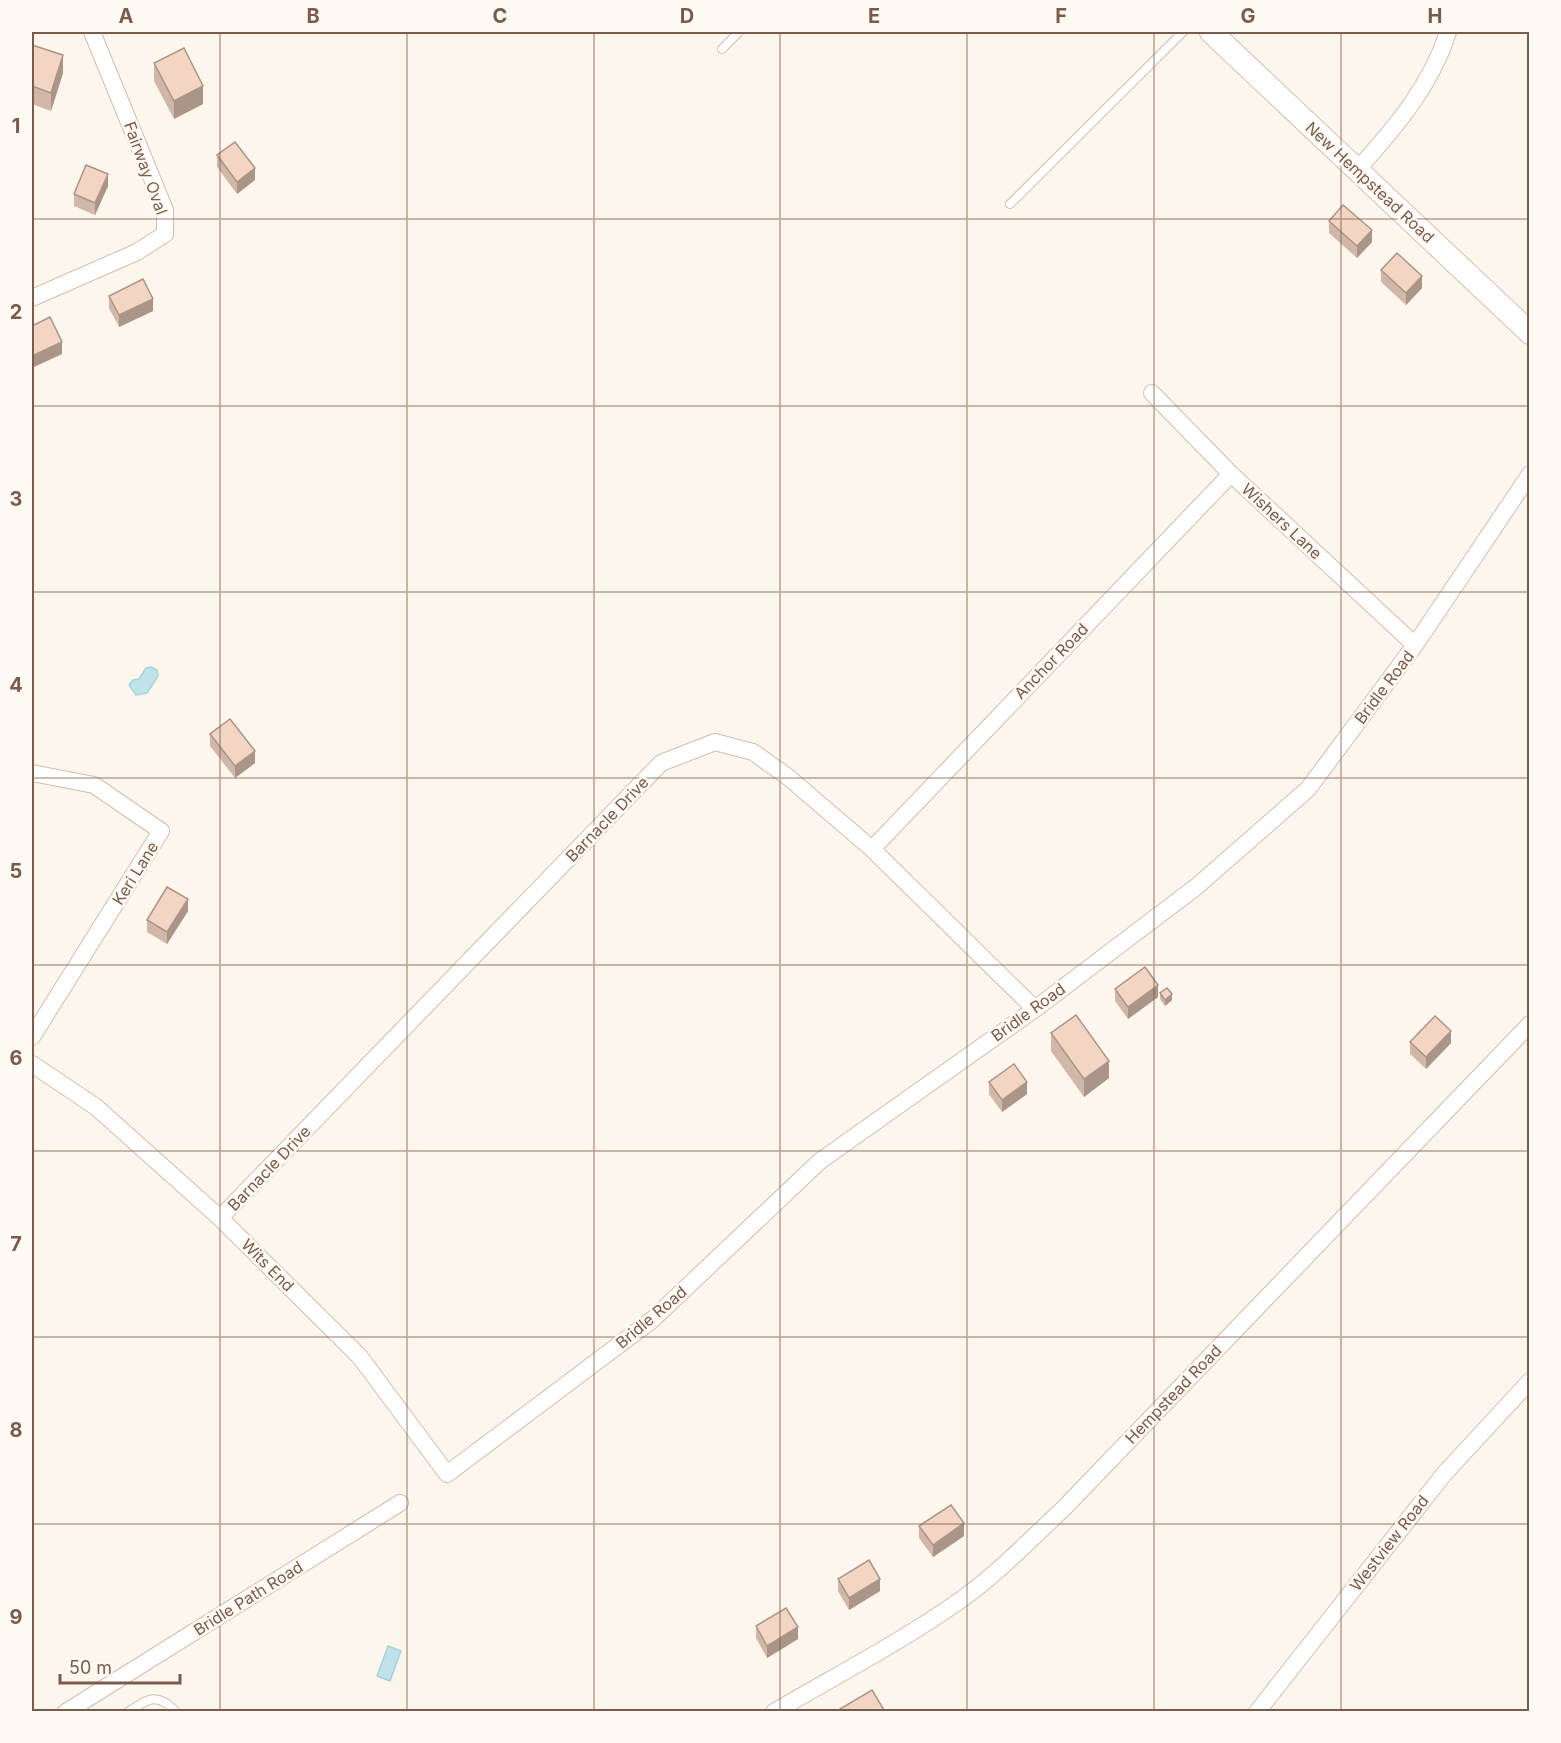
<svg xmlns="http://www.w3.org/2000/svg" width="1561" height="1743" font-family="Inter,sans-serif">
<rect width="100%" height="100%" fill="#fdf6ec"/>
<path fill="#bfe3e8" stroke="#a5d3da" stroke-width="1.5" d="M 151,667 L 157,670 L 158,676 L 147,693 L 136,695 L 129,685 L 133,680 L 139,679 L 146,668 Z
M 388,1646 L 401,1651 L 390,1681 L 377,1676 Z"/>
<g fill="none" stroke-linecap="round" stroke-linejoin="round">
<defs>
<path id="lane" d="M 722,49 L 739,32
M 1010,204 L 1183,32
M 128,1712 C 149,1698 158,1692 176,1712"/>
<path id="street" d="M 1357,170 C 1394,129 1431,86 1448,32
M 32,298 L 137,252 L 165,234 L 165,210 L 92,32
M 1152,393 L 1231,474 L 1415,645
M 32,773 L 94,785 L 161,831 L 32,1037
M 872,849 L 1231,474
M 32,1064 L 96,1107 L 220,1218 L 360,1357 L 447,1474 L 652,1320 L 820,1161 L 1035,1009 L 1196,887 L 1308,789 L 1415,645 L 1530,474
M 220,1218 L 661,763 L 715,742 L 753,752 L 788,777 L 872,849 L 1035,1009
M 66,1712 L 400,1503
M 774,1712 C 837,1675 903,1641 962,1599 C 999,1572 1031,1539 1064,1508 L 1530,1024
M 1257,1712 L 1444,1474 L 1530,1381"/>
<path id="secondary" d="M 1211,32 L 1530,333"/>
</defs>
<use href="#lane" stroke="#d1beb0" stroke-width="10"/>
<use href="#street" stroke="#d1beb0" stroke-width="18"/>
<use href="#secondary" stroke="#d6c0b0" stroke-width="24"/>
<use href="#lane" stroke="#fff" stroke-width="8"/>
<use href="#street" stroke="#fff" stroke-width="16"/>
<use href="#secondary" stroke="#fff" stroke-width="22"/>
</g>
<path fill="#d1b7a8" d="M 32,46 L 63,73 L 51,111 L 32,104 Z
M 154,63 L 203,104 L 174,119 L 154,81 Z
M 217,155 L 255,180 L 237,194 L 217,167 Z
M 108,186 L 95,215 L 74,206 L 74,194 Z
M 1329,221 L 1372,242 L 1357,258 L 1329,233 Z
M 1381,270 L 1422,288 L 1406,305 L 1381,282 Z
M 109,296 L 153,311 L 119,327 L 109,308 Z
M 210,734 L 255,763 L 235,778 L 210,746 Z
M 188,911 L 167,944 L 147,932 L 147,920 Z
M 1115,989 L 1158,997 L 1128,1019 L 1115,1001 Z
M 1160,993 L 1172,1000 L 1165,1006 L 1160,999 Z
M 1051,1033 L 1109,1078 L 1084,1097 L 1051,1051 Z
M 1410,1042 L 1451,1043 L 1426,1069 L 1410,1054 Z
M 989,1082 L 1027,1094 L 1002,1112 L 989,1094 Z
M 919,1526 L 964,1536 L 933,1557 L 919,1538 Z
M 838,1579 L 880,1591 L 849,1610 L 838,1591 Z
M 756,1626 L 798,1639 L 767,1658 L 756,1638 Z"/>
<path fill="#aa9588" d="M 63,55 L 63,73 L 51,111 L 51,93 Z
M 203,86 L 203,104 L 174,119 L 174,101 Z
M 255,168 L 255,180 L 237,194 L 237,182 Z
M 108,174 L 108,186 L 95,215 L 95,203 Z
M 1372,230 L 1372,242 L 1357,258 L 1357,246 Z
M 1422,276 L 1422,288 L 1406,305 L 1406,293 Z
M 153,299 L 153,311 L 119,327 L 119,315 Z
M 62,342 L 62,354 L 32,368 L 32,356 Z
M 255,751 L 255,763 L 235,778 L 235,766 Z
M 188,899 L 188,911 L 167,944 L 167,932 Z
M 1158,985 L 1158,997 L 1128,1019 L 1128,1007 Z
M 1172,994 L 1172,1000 L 1165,1006 L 1165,1000 Z
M 1451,1031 L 1451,1043 L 1426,1069 L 1426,1057 Z
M 1109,1061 L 1109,1078 L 1084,1097 L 1084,1079 Z
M 1027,1082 L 1027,1094 L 1002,1112 L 1002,1100 Z
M 964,1523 L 964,1536 L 933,1557 L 933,1545 Z
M 880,1579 L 880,1591 L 849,1610 L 849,1598 Z
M 798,1627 L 798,1639 L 767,1658 L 767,1646 Z"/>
<path fill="#f3d5c3" stroke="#aa9588" stroke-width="1.5" d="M 32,45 L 63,55 L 51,93 L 32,86 Z
M 184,48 L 203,86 L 174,101 L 154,63 Z
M 235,142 L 255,168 L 237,182 L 217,155 Z
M 86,165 L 108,174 L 95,203 L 74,194 Z
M 1343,205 L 1372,230 L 1357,246 L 1329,221 Z
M 1397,253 L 1422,276 L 1406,293 L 1381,270 Z
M 143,279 L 153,299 L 119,315 L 109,296 Z
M 50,317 L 62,342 L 32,356 L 32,326 Z
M 230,719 L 255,751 L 235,766 L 210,734 Z
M 167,887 L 188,899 L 167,932 L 147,920 Z
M 1145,967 L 1158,985 L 1128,1007 L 1115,989 Z
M 1167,988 L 1172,994 L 1165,1000 L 1160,993 Z
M 1076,1015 L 1109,1061 L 1084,1079 L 1051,1033 Z
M 1435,1016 L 1451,1031 L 1426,1057 L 1410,1042 Z
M 1014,1064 L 1027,1082 L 1002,1100 L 989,1082 Z
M 951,1505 L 964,1523 L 933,1545 L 919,1526 Z
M 869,1560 L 880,1579 L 849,1598 L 838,1579 Z
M 786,1608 L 798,1627 L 767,1646 L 756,1626 Z
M 872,1690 L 884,1710 L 881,1712 L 842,1712 L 840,1709 Z"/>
<path fill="none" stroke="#7a5c4d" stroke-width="1.5" stroke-opacity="0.55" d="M 220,32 L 220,1712M 407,32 L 407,1712M 594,32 L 594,1712M 780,32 L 780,1712M 967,32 L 967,1712M 1154,32 L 1154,1712M 1341,32 L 1341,1712M 32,219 L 1530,219M 32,406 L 1530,406M 32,592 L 1530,592M 32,778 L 1530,778M 32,965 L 1530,965M 32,1151 L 1530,1151M 32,1337 L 1530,1337M 32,1524 L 1530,1524"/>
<g text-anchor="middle" stroke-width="5" stroke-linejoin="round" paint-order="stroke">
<g font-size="16" fill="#7a5c4d" stroke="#fffaf3">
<text transform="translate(146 168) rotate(70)" y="6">Fairway Oval</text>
<text transform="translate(1370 182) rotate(43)" y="6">New Hempstead Road</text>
<text transform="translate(1282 521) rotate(43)" y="6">Wishers Lane</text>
<text transform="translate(1051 661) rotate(-46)" y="6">Anchor Road</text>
<text transform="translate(1384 687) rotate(-53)" y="6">Bridle Road</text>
<text transform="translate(607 819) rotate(-46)" y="6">Barnacle Drive</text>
<text transform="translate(135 873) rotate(-58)" y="6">Keri Lane</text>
<text transform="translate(1028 1012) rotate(-36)" y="6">Bridle Road</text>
<text transform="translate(269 1168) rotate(-46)" y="6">Barnacle Drive</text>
<text transform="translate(268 1265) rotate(45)" y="6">Wits End</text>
<text transform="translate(651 1317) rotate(-40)" y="6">Bridle Road</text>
<text transform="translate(1173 1394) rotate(-46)" y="6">Hempstead Road</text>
<text transform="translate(1389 1543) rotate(-52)" y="6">Westview Road</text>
<text transform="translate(248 1598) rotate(-32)" y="6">Bridle Path Road</text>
</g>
</g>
<rect width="1561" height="1743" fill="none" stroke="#fffaf3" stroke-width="66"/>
<path d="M60 1674v9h120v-9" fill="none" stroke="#7a5c4d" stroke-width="3"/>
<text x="69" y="1674" font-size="18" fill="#7a5c4d" stroke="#fffaf3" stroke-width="4.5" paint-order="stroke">50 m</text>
<rect x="33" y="33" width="1495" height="1677" fill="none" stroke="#7a5c4d" stroke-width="2"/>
<g font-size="20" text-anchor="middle" font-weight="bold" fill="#7a5c4d">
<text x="126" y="23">A</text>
<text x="313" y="23">B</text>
<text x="500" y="23">C</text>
<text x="687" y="23">D</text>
<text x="874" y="23">E</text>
<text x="1061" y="23">F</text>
<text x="1248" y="23">G</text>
<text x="1435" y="23">H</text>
<text x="16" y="133">1</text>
<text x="16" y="319">2</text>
<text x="16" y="506">3</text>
<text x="16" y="692">4</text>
<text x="16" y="878">5</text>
<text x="16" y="1065">6</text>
<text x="16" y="1251">7</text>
<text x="16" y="1437">8</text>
<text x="16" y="1624">9</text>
</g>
</svg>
